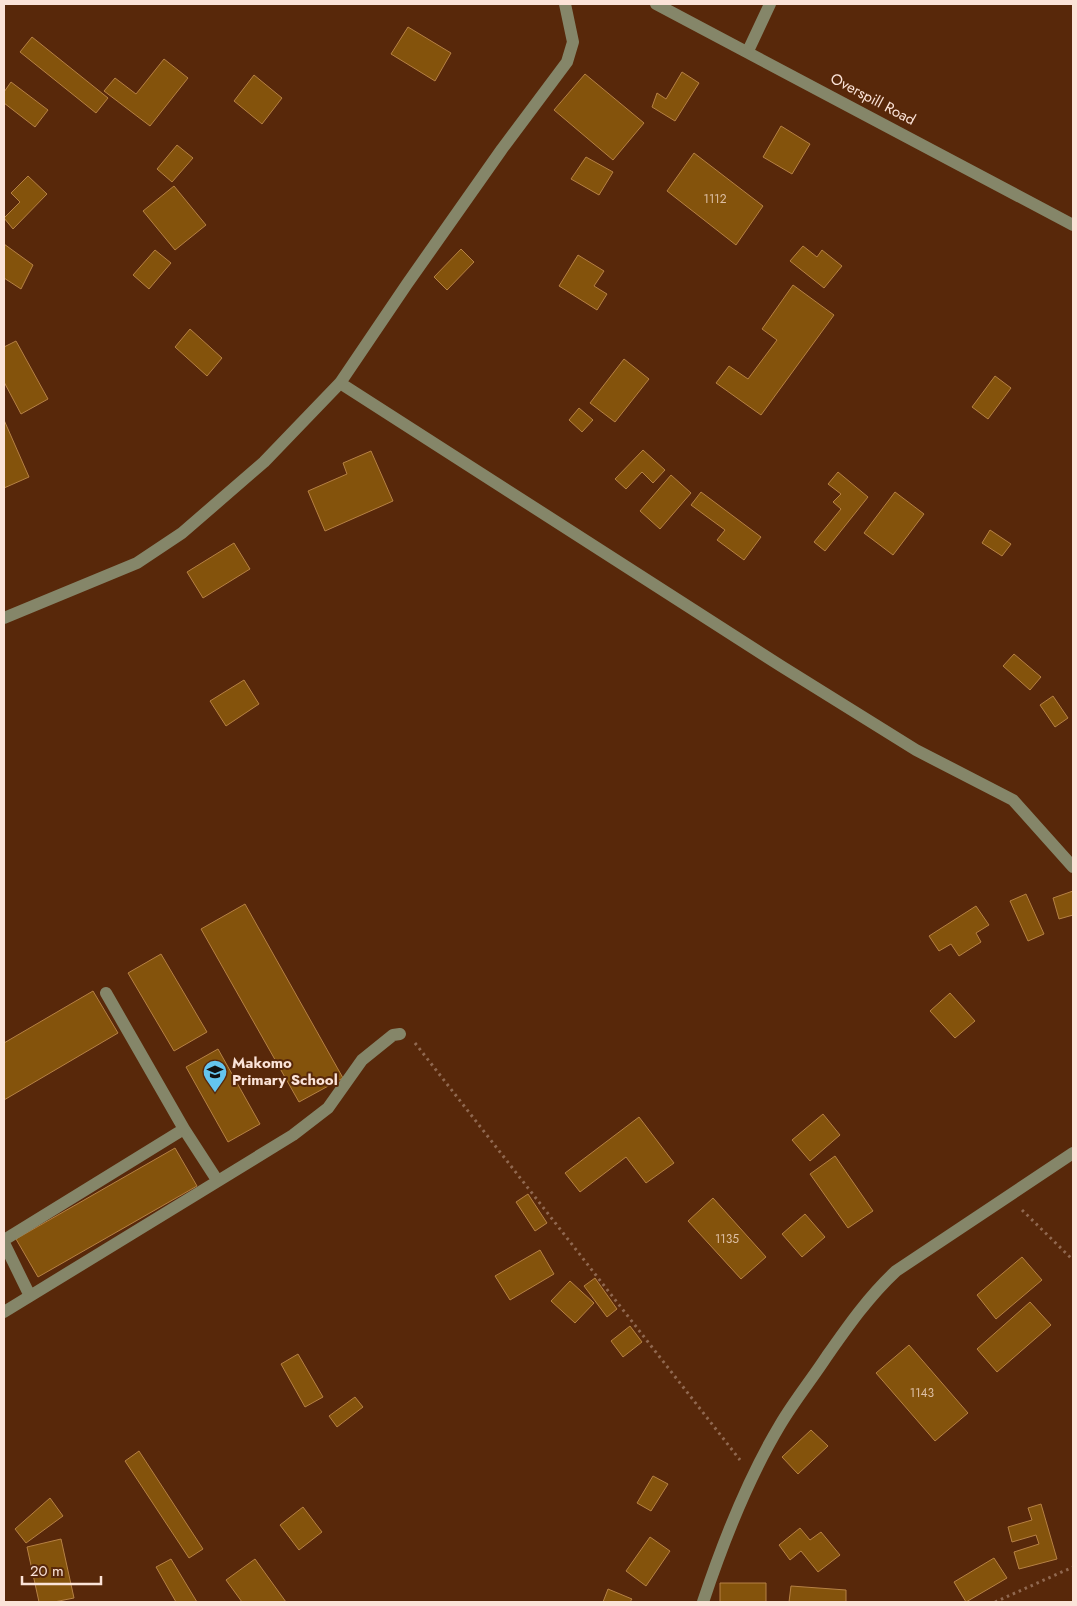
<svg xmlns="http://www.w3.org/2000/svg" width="1077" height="1606" font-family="Jost,sans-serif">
<rect width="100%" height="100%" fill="#58280a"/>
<path fill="#84530c" stroke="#b68144" d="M 408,27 L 451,53 L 435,81 L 391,54 Z
M 32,37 L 108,98 L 96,113 L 20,52 Z
M 164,59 L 188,78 L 150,126 L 104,91 L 115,78 L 136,94 Z
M 682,72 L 699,83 L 675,121 L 652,107 L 657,93 L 666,99 Z
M 585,74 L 644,123 L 613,160 L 554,110 Z
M 254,75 L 282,98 L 262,124 L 234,101 Z
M 11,82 L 48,110 L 35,127 L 4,103 L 4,92 Z
M 781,126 L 810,144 L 792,174 L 763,157 Z
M 177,145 L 193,158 L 172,182 L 157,169 Z
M 694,153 L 763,206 L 736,245 L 667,191 Z
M 586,157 L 613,172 L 599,195 L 571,179 Z
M 28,176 L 47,194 L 13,229 L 4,218 L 20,202 L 11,193 Z
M 174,186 L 206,225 L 175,250 L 143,211 Z
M 4,244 L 33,265 L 21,289 L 4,278 Z
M 803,246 L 817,257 L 822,250 L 842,266 L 824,288 L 790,261 Z
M 461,249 L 474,262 L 447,290 L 434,277 Z
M 155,250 L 171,263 L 149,289 L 133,275 Z
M 578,255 L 604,271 L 594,286 L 607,294 L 597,310 L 559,286 Z
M 793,285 L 834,315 L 761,415 L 716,383 L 729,366 L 748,379 L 777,340 L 762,329 Z
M 190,329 L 222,358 L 207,376 L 175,347 Z
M 16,341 L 48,399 L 21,414 L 4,382 L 4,347 Z
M 624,359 L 649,379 L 615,422 L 590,403 Z
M 995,376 L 1011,388 L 988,419 L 972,407 Z
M 579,408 L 593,420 L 582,432 L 569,420 Z
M 4,420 L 29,477 L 4,488 Z
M 643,450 L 665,470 L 653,483 L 642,472 L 626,489 L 615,479 Z
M 371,451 L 393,501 L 325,531 L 308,491 L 347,474 L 343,463 Z
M 838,472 L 868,497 L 825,551 L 814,542 L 841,509 L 833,502 L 841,494 L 828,484 Z
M 671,475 L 691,493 L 660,529 L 640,511 Z
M 701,492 L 761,537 L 744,560 L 717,540 L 725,530 L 691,505 Z
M 895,492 L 924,514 L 893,555 L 864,533 Z
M 990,530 L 1011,544 L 1002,556 L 982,543 Z
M 234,543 L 250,569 L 203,598 L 187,572 Z
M 1014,654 L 1041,677 L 1030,690 L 1003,666 Z
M 244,680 L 259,704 L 226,726 L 210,701 Z
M 1053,696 L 1068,718 L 1055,727 L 1040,705 Z
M 1073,891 L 1073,915 L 1059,919 L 1053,898 Z
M 1026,894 L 1044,934 L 1028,941 L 1010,901 Z
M 245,904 L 343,1078 L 299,1102 L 201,929 Z
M 976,906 L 989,925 L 976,933 L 981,942 L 959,956 L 951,944 L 939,951 L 929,936 Z
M 161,954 L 207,1032 L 174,1051 L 128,973 Z
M 93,991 L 118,1033 L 4,1100 L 4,1043 Z
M 950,993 L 975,1021 L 955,1038 L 930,1011 Z
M 218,1049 L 260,1124 L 228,1142 L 186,1067 Z
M 823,1114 L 840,1135 L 810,1161 L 792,1140 Z
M 639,1117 L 674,1163 L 646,1183 L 626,1157 L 580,1192 L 565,1173 Z
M 175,1148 L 197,1186 L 38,1277 L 16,1239 Z
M 835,1156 L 873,1211 L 848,1228 L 810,1174 Z
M 528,1194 L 547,1223 L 535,1231 L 516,1202 Z
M 713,1198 L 766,1257 L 741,1279 L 688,1221 Z
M 805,1214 L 825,1237 L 802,1257 L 782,1234 Z
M 540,1250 L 554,1274 L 510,1300 L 495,1276 Z
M 1022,1257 L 1042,1280 L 996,1319 L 977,1295 Z
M 595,1278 L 617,1309 L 607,1317 L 584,1286 Z
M 570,1281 L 594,1303 L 575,1323 L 551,1301 Z
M 1030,1302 L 1051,1325 L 997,1372 L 977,1349 Z
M 630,1326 L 642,1342 L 623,1357 L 611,1341 Z
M 909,1345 L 968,1413 L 935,1441 L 876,1373 Z
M 298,1354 L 323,1397 L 305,1407 L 281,1364 Z
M 355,1397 L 363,1407 L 337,1427 L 329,1416 Z
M 811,1430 L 828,1446 L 798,1474 L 782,1457 Z
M 139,1451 L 203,1549 L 189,1558 L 125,1461 Z
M 653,1476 L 668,1484 L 651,1511 L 637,1503 Z
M 50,1498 L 63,1516 L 26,1543 L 15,1529 Z
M 1041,1504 L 1057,1559 L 1019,1569 L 1014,1552 L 1039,1544 L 1036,1535 L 1012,1542 L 1008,1527 L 1032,1520 L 1028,1508 Z
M 303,1507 L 322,1532 L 299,1550 L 280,1525 Z
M 800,1528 L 810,1540 L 821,1532 L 840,1555 L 818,1572 L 801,1551 L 790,1560 L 779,1545 Z
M 650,1537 L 670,1551 L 646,1586 L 626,1571 Z
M 61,1539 L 74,1598 L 54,1602 L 39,1602 L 27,1547 Z
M 994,1558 L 1007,1578 L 966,1602 L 954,1582 Z
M 171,1559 L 197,1602 L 176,1602 L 156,1567 Z
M 255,1559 L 286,1602 L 242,1602 L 226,1580 Z
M 720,1583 L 766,1583 L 766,1602 L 720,1602 Z
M 791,1586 L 846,1590 L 846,1602 L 789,1602 Z
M 608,1589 L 632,1599 L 630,1602 L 603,1602 Z"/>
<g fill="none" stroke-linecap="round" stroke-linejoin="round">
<path stroke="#906850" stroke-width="3" stroke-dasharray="2.5 4" stroke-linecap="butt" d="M 415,1043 L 740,1460
M 1022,1210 L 1073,1260
M 995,1602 L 1073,1567"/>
<path stroke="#858669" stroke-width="12" d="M 656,4 L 1073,225
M 748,51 L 770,4
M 340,383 L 781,666 L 916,750 L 1013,800 L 1073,867
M 4,618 L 137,563 L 182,533 L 264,462 L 340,383 L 407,284 L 502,149 L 567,62 L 573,42 L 565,4
M 106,993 L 184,1129 L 217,1180
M 4,1240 L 184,1129
M 4,1243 L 30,1296
M 4,1312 L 293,1135 L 328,1108 L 362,1060 L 393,1035 L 400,1034
M 703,1602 C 723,1542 747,1480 780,1425 C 794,1401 812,1379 827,1356 C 848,1326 869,1296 896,1271 L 1073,1153"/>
</g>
<defs>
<symbol id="school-pin" viewBox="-11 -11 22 30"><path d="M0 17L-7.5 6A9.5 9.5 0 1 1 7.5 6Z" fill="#64c5ee" stroke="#58280a"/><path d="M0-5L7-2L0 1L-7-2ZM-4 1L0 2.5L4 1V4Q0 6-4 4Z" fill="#111"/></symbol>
</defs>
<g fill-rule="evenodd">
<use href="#school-pin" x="201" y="1058" width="28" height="38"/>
</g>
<g text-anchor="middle" stroke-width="4" stroke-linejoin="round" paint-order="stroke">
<g font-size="12" fill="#ddbfa5">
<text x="715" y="203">1112</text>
<text x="727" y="1243">1135</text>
<text x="922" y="1397">1143</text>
</g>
<g font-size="15" fill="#fbe3d8" stroke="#58280a">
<text transform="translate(873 99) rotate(28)" y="5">Overspill Road</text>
</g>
<g font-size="15" font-weight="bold" fill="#fbe3d8" stroke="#58280a" text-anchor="start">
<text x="232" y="1068">Makomo<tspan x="232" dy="17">Primary School</tspan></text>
</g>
</g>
<rect width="1077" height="1606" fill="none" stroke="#fbe3d8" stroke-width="10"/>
<path d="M22 1576v8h79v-8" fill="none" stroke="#fbe3d8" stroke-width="2.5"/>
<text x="30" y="1576" font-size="15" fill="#fbe3d8" stroke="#58280a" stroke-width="4" paint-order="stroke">20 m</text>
</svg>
